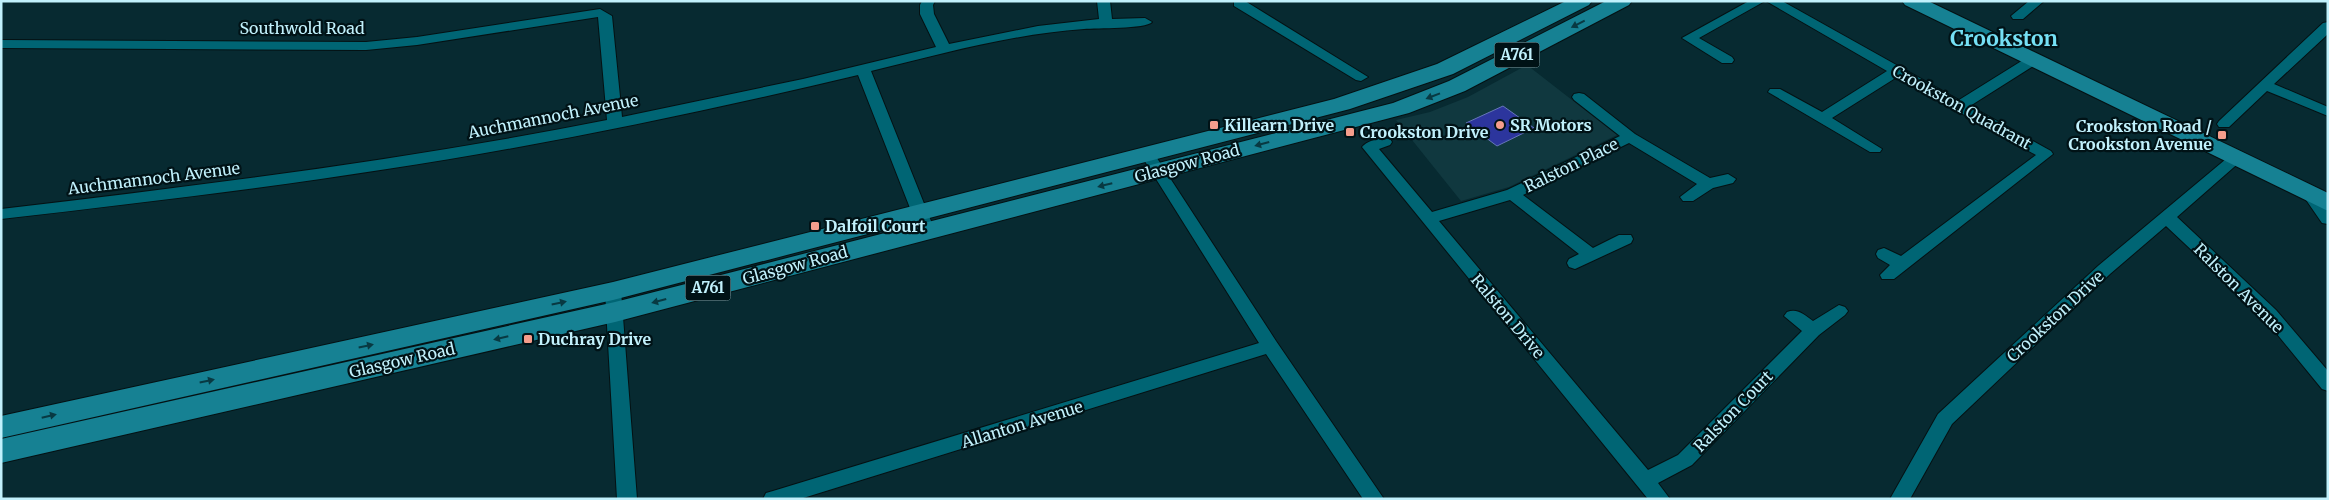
<svg xmlns="http://www.w3.org/2000/svg" width="2329" height="500" font-family="Merriweather,serif">
<rect width="100%" height="100%" fill="#072a31"/>
<path fill="#10383f" d="M 1527,65 L 1617,135 L 1509,187 L 1461,201 L 1396,120 L 1430,112 L 1468,97 Z"/>
<path fill="#2c359d" stroke="#6676b8" d="M 1503,106 L 1534,128 L 1497,146 L 1466,123 Z"/>
<g fill="none" stroke-linecap="round" stroke-linejoin="round">
<defs>
<path id="minor" d="M 922,1 L 935,1 L 933,5 L 934,14 L 949,44 L 1038,26 L 1099,19 L 1097,1 L 1110,1 L 1112,19 L 1145,18 L 1152,22 C 1146,29 1096,28 1084,29 C 1012,34 941,54 871,71 L 935,231 L 933,235 L 921,235 L 919,231 L 858,75 C 703,112 545,145 387,169 C 259,189 130,204 1,219 L 1,209 C 204,185 407,160 607,120 L 598,17 L 417,45 L 366,50 L 1,48 L 1,40 L 366,42 L 417,37 L 600,9 L 612,16 L 622,117 L 803,79 L 936,47 L 920,14 L 920,5 Z
M 1234,1 L 1245,1 L 1368,77 L 1361,81 L 1356,80 L 1234,6 Z
M 1749,1 L 1765,1 L 1699,38 L 1732,57 L 1734,60 L 1732,63 L 1722,63 L 1682,38 Z
M 1766,1 L 1782,1 L 1959,100 L 2028,57 L 2038,57 L 2040,60 L 2038,63 L 1970,106 L 2051,151 L 2053,154 L 1894,279 L 1882,279 L 1880,275 L 1890,265 L 1878,258 L 1876,254 L 1878,250 L 1884,248 L 1901,256 L 2036,155 L 1897,77 L 1832,118 L 1882,149 L 1880,152 L 1870,152 L 1768,92 L 1770,89 L 1780,89 L 1822,112 L 1887,71 Z
M 2029,1 L 2044,1 L 2023,19 L 2013,19 L 2011,16 Z
M 2328,22 L 2328,34 L 2274,84 L 2328,107 L 2328,116 L 2267,91 L 2229,127 L 2219,127 L 2217,124 L 2219,121 L 2323,23 Z
M 1579,93 L 1584,94 L 1635,134 L 1710,178 L 1728,174 L 1736,179 L 1733,183 L 1713,188 L 1693,201 L 1683,201 L 1680,197 L 1697,184 L 1629,143 L 1523,195 L 1593,248 L 1619,235 L 1631,235 L 1633,239 L 1631,243 L 1575,269 L 1569,267 L 1567,263 L 1569,259 L 1579,254 L 1510,200 L 1439,221 L 1648,470 L 1678,455 L 1802,331 L 1784,316 L 1787,312 C 1798,308 1804,315 1813,321 L 1839,305 L 1845,307 L 1848,311 L 1845,315 L 1819,335 L 1692,465 L 1658,483 L 1670,499 L 1648,499 L 1362,147 C 1367,140 1382,137 1390,139 L 1392,142 L 1390,145 L 1379,149 L 1432,212 L 1507,190 L 1620,136 L 1574,100 L 1572,97 L 1574,94 Z
M 1148,150 L 1153,152 L 1276,341 L 1384,499 L 1363,499 L 1266,354 L 800,499 L 763,499 L 766,493 L 773,491 L 1259,343 L 1141,155 Z
M 2237,152 L 2245,157 L 2242,160 L 2177,217 L 2276,310 L 2328,371 L 2328,391 L 2322,389 L 2264,318 L 2166,226 L 2110,274 L 1952,424 L 1910,499 L 1890,499 L 1938,414 L 2098,266 L 2232,154 Z
M 2310,189 C 2326,193 2328,211 2328,224 L 2322,223 L 2302,194 L 2305,190 Z
M 613,285 L 619,287 L 621,291 L 637,499 L 617,499 L 605,291 L 607,287 Z"/>
<path id="primary" d="M 1566,1 L 1592,1 L 1589,5 L 1453,74 L 1350,109 L 613,300 L 1,438 L 1,416 L 613,282 L 1334,99 L 1437,64 Z
M 1606,1 L 1632,1 L 1629,5 L 1465,91 L 1409,113 L 615,322 L 1,463 L 1,439 L 615,302 L 1393,103 L 1449,81 Z
M 1902,1 L 1928,1 L 2328,193 L 2328,211 L 1905,5 Z"/>
</defs>
<use href="#minor" stroke="#041113" stroke-width="2"/>
<use href="#primary" stroke="#041113" stroke-width="2"/>
<use href="#minor" fill="#006574" fill-rule="evenodd"/>
<use href="#primary" fill="#168193" fill-rule="evenodd"/>
</g>
<defs><path id="oneway-solid" d="M-6-.8H1V-3.2L6.5 0L1 3.2V.8H-6Z" transform="scale(1.25)"/></defs>
<g fill="#083942">
<use href="#oneway-solid" transform="translate(1578 24) rotate(153)"/>
<use href="#oneway-solid" transform="translate(1433 96) rotate(159)"/>
<use href="#oneway-solid" transform="translate(1262 144) rotate(165)"/>
<use href="#oneway-solid" transform="translate(1105 185) rotate(166)"/>
<use href="#oneway-solid" transform="translate(659 301) rotate(165)"/>
<use href="#oneway-solid" transform="translate(559 303) rotate(-12)"/>
<use href="#oneway-solid" transform="translate(501 338) rotate(167)"/>
<use href="#oneway-solid" transform="translate(366 346) rotate(-12)"/>
<use href="#oneway-solid" transform="translate(207 381) rotate(-12)"/>
<use href="#oneway-solid" transform="translate(49 416) rotate(-13)"/>
</g>
<g fill="#f49d8c" stroke="#001216" stroke-width="2">
<rect x="1209" y="120" width="10" height="10" rx="2.5"/>
<circle cx="1500" cy="125" r="5"/>
<rect x="1345" y="127" width="10" height="10" rx="2.5"/>
<rect x="2217" y="130" width="10" height="10" rx="2.5"/>
<rect x="810" y="221" width="10" height="10" rx="2.5"/>
<rect x="523" y="334" width="10" height="10" rx="2.5"/>
</g>
<g text-anchor="middle" stroke-width="4.5" stroke-linejoin="round" paint-order="stroke">
<g fill="#001216" stroke="#87aeb7" stroke-width="1">
<rect x="1494.5" y="42.5" width="45" height="25" rx="4"/>
<rect x="685.5" y="275.5" width="45" height="25" rx="4"/>
</g>
<g font-size="15" font-weight="bold" fill="#c1f1fc">
<text x="1517" y="60">A761</text>
<text x="708" y="293">A761</text>
</g>
<g font-size="16" fill="#c1f1fc" stroke="#001216">
<text x="302" y="34">Southwold Road</text>
<text transform="translate(1962 107) rotate(29)" y="6">Crookston Quadrant</text>
<text transform="translate(553 116) rotate(-11)" y="6">Auchmannoch Avenue</text>
<text transform="translate(1187 163) rotate(-15)" y="6">Glasgow Road</text>
<text transform="translate(1571 165) rotate(-26)" y="6">Ralston Place</text>
<text transform="translate(154 178) rotate(-7)" y="6">Auchmannoch Avenue</text>
<text transform="translate(795 265) rotate(-15)" y="6">Glasgow Road</text>
<text transform="translate(2239 288) rotate(45)" y="6">Ralston Avenue</text>
<text transform="translate(1508 316) rotate(50)" y="6">Ralston Drive</text>
<text transform="translate(2055 316) rotate(-43)" y="6">Crookston Drive</text>
<text transform="translate(402 360) rotate(-13)" y="6">Glasgow Road</text>
<text transform="translate(1733 411) rotate(-46)" y="6">Ralston Court</text>
<text transform="translate(1022 424) rotate(-17)" y="6">Allanton Avenue</text>
</g>
<g font-size="16" font-weight="bold" fill="#c1f1fc" stroke="#001216" text-anchor="start">
<text x="1224" y="131">Killearn Drive</text>
<text x="1510" y="131">SR Motors</text>
<text x="2212" y="132" text-anchor="end">Crookston Road /<tspan x="2212" dy="18">Crookston Avenue</tspan></text>
<text x="1360" y="138">Crookston Drive</text>
<text x="825" y="232">Dalfoil Court</text>
<text x="538" y="345">Duchray Drive</text>
</g>
<g font-size="21" font-weight="bold" fill="#75e0f5" stroke="#001216">
<text x="2004" y="46">Crookston</text>
</g>
</g>
<rect width="2329" height="500" fill="none" stroke="#c1f1fc" stroke-width="5"/>
</svg>
